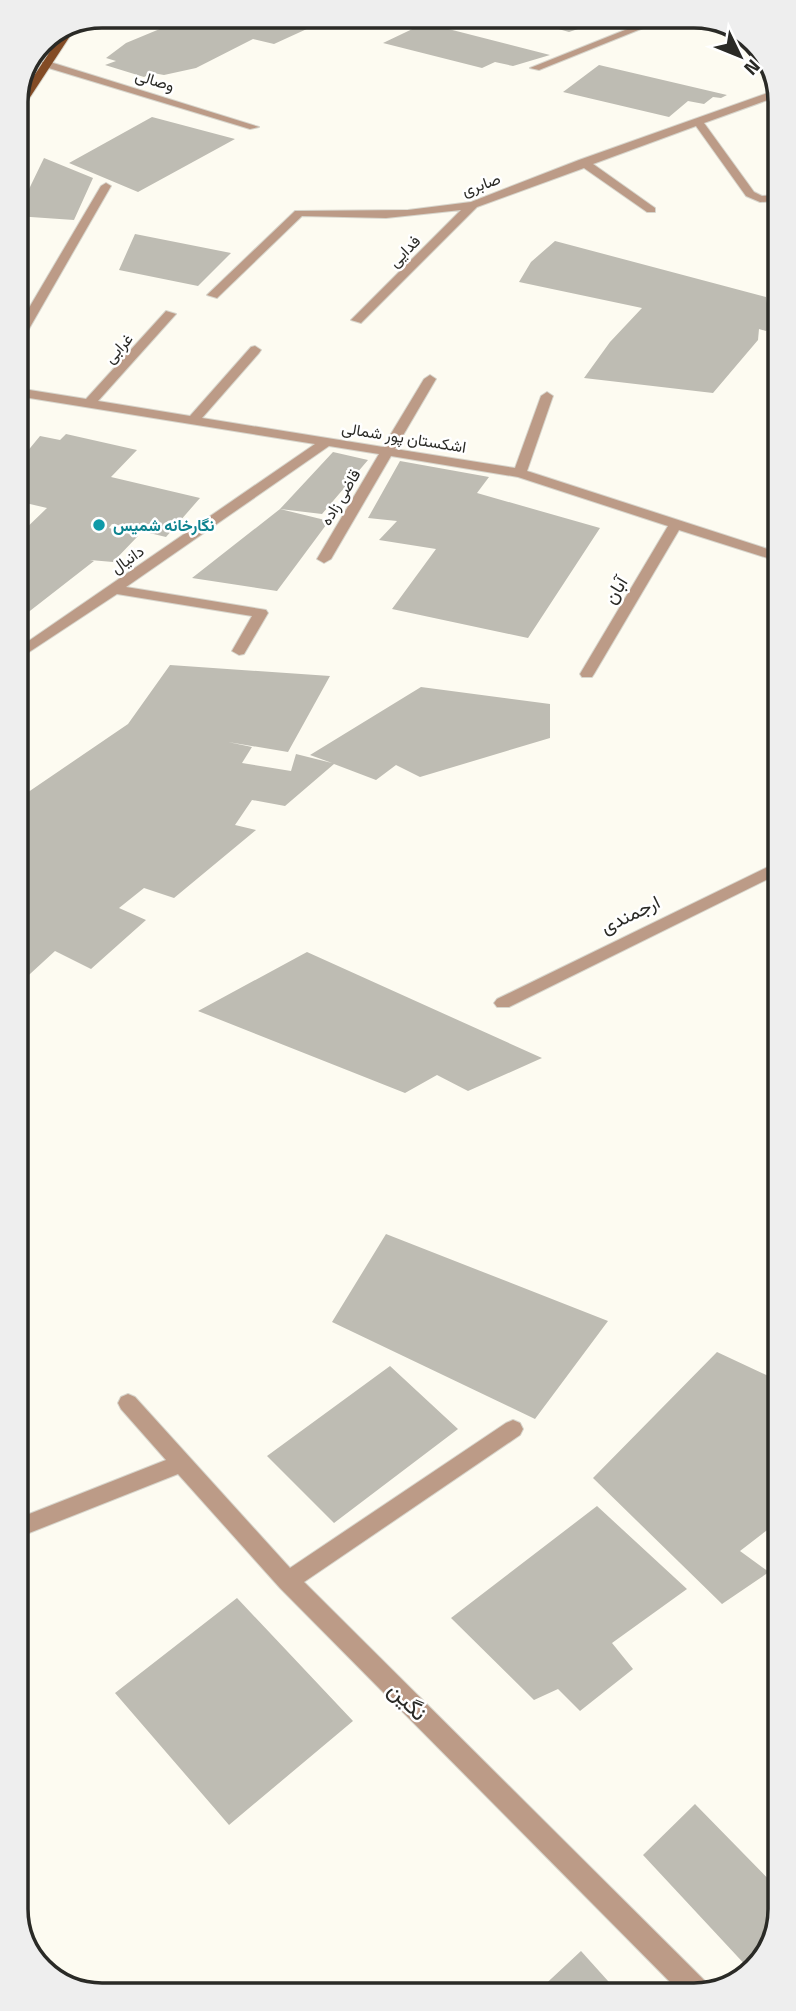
<svg xmlns="http://www.w3.org/2000/svg" width="796" height="2011" font-family="'Titillium Web',Vazirmatn,sans-serif">
<rect width="100%" height="100%" fill="#fdfbf1"/>
<path fill="#bebcb3" d="M 191,16 L 270,16 L 309,28 L 274,44 L 253,39 L 196,68 L 164,75 L 153,73 L 144,77 L 105,65 L 116,61 L 106,58 L 126,43 Z
M 513,16 L 617,16 L 569,32 Z
M 425,23 L 550,55 L 513,66 L 495,62 L 482,68 L 383,43 Z
M 599,65 L 727,95 L 721,98 L 713,97 L 704,104 L 688,101 L 669,117 L 563,92 Z
M 152,117 L 235,139 L 138,192 L 69,163 Z
M 44,158 L 93,178 L 74,220 L 16,216 Z
M 135,234 L 231,253 L 198,286 L 119,270 Z
M 555,241 L 766,297 L 769,316 L 776,321 L 766,331 L 759,329 L 758,340 L 713,393 L 584,378 L 610,342 L 642,308 L 519,282 L 531,262 Z
M 66,434 L 137,450 L 111,477 L 200,498 L 166,537 L 112,524 L 109,528 L 138,536 L 113,562 L 90,560 L 94,561 L 17,621 L 17,537 L 47,508 L 17,501 L 17,454 L 26,453 L 40,436 L 60,440 Z
M 333,452 L 368,460 L 322,514 L 280,509 Z
M 400,461 L 489,477 L 477,493 L 600,528 L 528,638 L 392,609 L 436,549 L 379,540 L 397,521 L 368,518 Z
M 280,509 L 329,521 L 277,591 L 192,578 Z
M 170,665 L 330,676 L 288,752 L 228,742 L 252,747 L 242,763 L 291,771 L 296,754 L 332,763 L 310,755 L 421,687 L 550,704 L 550,738 L 420,777 L 396,765 L 376,780 L 334,764 L 285,806 L 252,800 L 235,825 L 256,830 L 174,898 L 144,888 L 119,908 L 146,920 L 91,969 L 55,951 L 18,985 L 18,799 L 128,724 Z
M 307,952 L 542,1058 L 468,1091 L 437,1075 L 405,1093 L 198,1011 Z
M 386,1234 L 608,1321 L 535,1419 L 332,1322 Z
M 717,1352 L 779,1381 L 779,1521 L 740,1551 L 769,1572 L 722,1604 L 593,1478 Z
M 390,1366 L 458,1429 L 334,1523 L 267,1456 Z
M 597,1506 L 687,1589 L 612,1643 L 633,1669 L 580,1711 L 558,1689 L 534,1700 L 451,1618 Z
M 237,1598 L 353,1721 L 229,1825 L 115,1693 Z
M 695,1804 L 780,1891 L 780,1909 L 763,1961 L 750,1970 L 643,1855 Z
M 581,1951 L 617,1991 L 537,1992 Z"/>
<g fill="none" stroke-linecap="round" stroke-linejoin="round">
<defs>
<path id="minor" d="M 660,16 L 673,16 L 539,70 L 530,68 Z
M 42,62 L 50,62 L 259,127 L 250,129 L 42,66 Z
M 776,90 L 776,97 L 704,123 L 754,192 L 762,196 L 776,195 L 776,201 L 760,202 L 746,196 L 696,126 L 593,164 L 655,208 L 655,212 L 647,212 L 584,168 L 477,207 L 361,323 L 351,320 L 461,210 L 386,218 L 302,216 L 217,298 L 207,295 L 295,211 L 408,210 L 471,202 L 579,160 Z
M 106,183 L 111,186 L 22,341 L 16,345 L 16,330 L 101,186 Z
M 166,311 L 176,314 L 98,401 L 190,416 L 251,347 L 255,346 L 261,350 L 259,353 L 202,418 L 383,447 L 424,379 L 430,375 L 436,379 L 395,449 L 515,468 L 541,396 L 547,392 L 553,396 L 527,471 L 777,552 L 777,561 L 679,530 L 594,674 L 592,677 L 582,677 L 580,674 L 668,526 L 518,477 L 391,456 L 331,559 L 324,563 L 317,559 L 379,454 L 329,446 L 126,587 L 266,610 L 268,613 L 244,654 L 239,655 L 232,651 L 252,616 L 117,594 L 17,660 L 17,649 L 315,444 L 17,396 L 17,388 L 86,399 Z
M 778,862 L 778,874 L 509,1007 L 497,1007 L 494,1003 L 497,999 Z
M 128,1394 L 135,1397 L 290,1568 L 506,1423 L 513,1420 L 520,1423 L 523,1429 L 520,1435 L 304,1582 L 706,1982 L 710,1991 L 679,1991 L 280,1588 L 178,1474 L 19,1537 L 19,1518 L 166,1460 L 121,1409 L 118,1403 L 121,1397 Z"/>
<path id="major" d="M 72,28 L 74,30 L 21,111 L 16,114 L 16,103 L 63,32 Z"/>
</defs>
<use href="#minor" stroke="#d7d5cc" stroke-width="2"/>
<use href="#major" stroke="#d7d5cc" stroke-width="2"/>
<use href="#minor" fill="#bc9b87" fill-rule="evenodd"/>
<use href="#major" fill="#834b25" fill-rule="evenodd"/>
</g>
<circle fill="#0f9aa8" stroke="#fff" stroke-width="2.5" cx="99" cy="525" r="7"/>
<g text-anchor="middle" stroke-width="5" stroke-linejoin="round" paint-order="stroke">
<g font-size="16" fill="#2a2a26" stroke="#fff">
<text transform="translate(155 80) rotate(17)" y="6">وصالی</text>
<text transform="translate(481 184) rotate(-19)" y="6">صابری</text>
<text transform="translate(404 251) rotate(-45)" y="6">فدایی</text>
<text transform="translate(118 348) rotate(-48)" y="6">غرابی</text>
<text transform="translate(404 437) rotate(9)" y="6">اشکستان پور شمالی</text>
<text transform="translate(340 497) rotate(-59)" y="6">قاضی زاده</text>
<text transform="translate(127 559) rotate(-35)" y="6">دانیال</text>
</g>
<g font-size="16" font-weight="bold" fill="#0d838f" stroke="#fff" text-anchor="start">
<text x="113" y="531">نگارخانه شمیس</text>
</g>
<g font-size="19" fill="#2a2a26" stroke="#fff">
<text transform="translate(615 590) rotate(-59)" y="7">آبان</text>
<text transform="translate(630 914) rotate(-26)" y="7">ارجمندی</text>
</g>
<g font-size="23" fill="#2a2a26" stroke="#fff">
<text transform="translate(408 1701) rotate(45)" y="8">نگین</text>
</g>
</g>
<path d="M0 0H796V2011H0ZM102 28H694A74 74 0 0 1 768 102V1909A74 74 0 0 1 694 1983H102A74 74 0 0 1 28 1909V102A74 74 0 0 1 102 28Z" fill="#eee" fill-rule="evenodd"/>
<path fill="none" stroke="#2a2a26" stroke-width="3.5" d="M102 28H694A74 74 0 0 1 768 102V1909A74 74 0 0 1 694 1983H102A74 74 0 0 1 28 1909V102A74 74 0 0 1 102 28Z"/>
<g transform="translate(740 56) rotate(133)" stroke="#ffffff" stroke-width="5" paint-order="stroke">
<path d="M0-5L12 26L0 18L-12 26Z" fill="#2a2a26"/>
<text y="-10" font-size="19" font-weight="bold" text-anchor="middle" fill="#2a2a26">N</text>
</g>
</svg>
